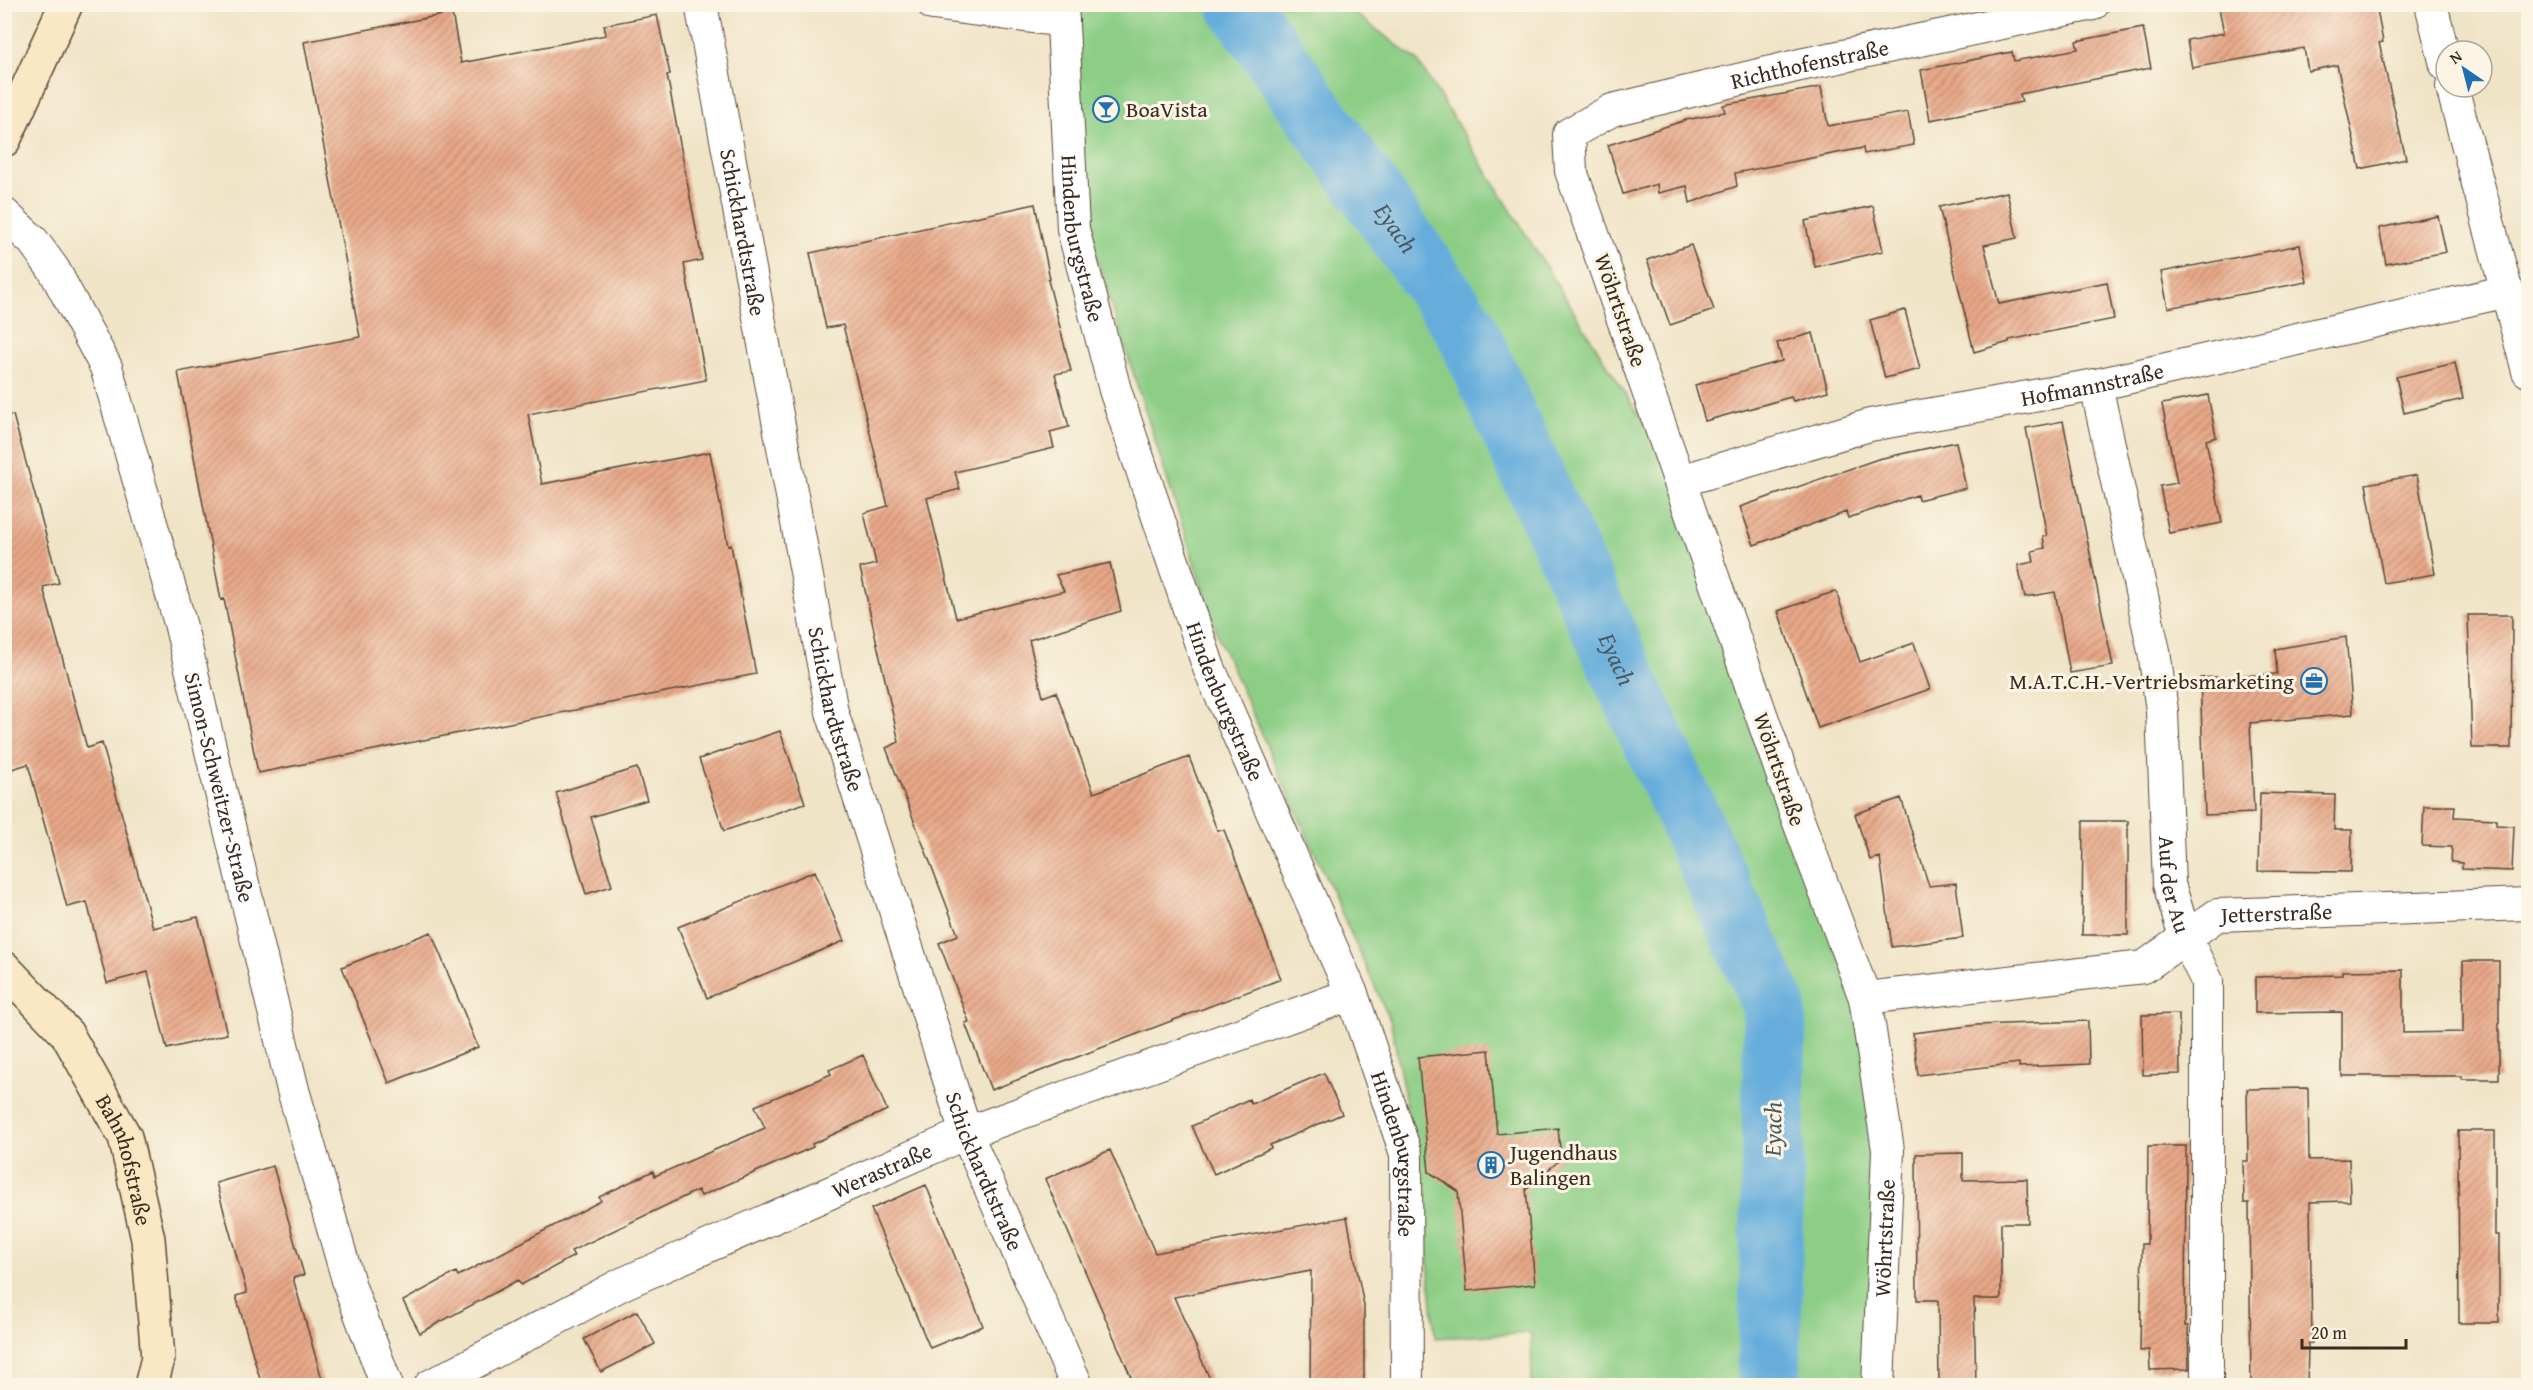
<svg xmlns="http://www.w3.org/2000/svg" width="2533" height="1390" font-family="'Gentium Book Plus',serif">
<defs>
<pattern id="building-hatch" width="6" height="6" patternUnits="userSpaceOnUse" patternTransform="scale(1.5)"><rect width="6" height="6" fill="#e8a888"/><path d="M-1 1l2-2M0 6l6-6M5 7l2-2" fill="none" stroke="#bd896f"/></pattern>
</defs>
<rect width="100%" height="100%" fill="#fcf5e5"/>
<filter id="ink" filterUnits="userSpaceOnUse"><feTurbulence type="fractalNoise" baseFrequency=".0167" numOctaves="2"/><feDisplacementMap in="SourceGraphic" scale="12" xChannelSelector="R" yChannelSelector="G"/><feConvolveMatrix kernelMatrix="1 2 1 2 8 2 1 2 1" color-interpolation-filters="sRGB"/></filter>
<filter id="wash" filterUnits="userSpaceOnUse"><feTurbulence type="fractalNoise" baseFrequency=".008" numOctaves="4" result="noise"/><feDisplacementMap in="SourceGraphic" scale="24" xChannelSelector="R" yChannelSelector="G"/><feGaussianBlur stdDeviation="1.35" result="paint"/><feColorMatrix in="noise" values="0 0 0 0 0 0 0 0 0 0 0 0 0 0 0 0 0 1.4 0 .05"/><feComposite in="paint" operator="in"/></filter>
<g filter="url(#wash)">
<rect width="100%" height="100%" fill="#f0e4c7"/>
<path fill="#8dce86" stroke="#647c52" stroke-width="1.5" d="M 1071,5 L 1344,5 L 1417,60 L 1680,481 L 1865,998 L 1888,1150 L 1878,1385 L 1532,1385 L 1531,1333 L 1435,1338 L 1421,1185 L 1391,1023 L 1218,637 L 1086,226 Z"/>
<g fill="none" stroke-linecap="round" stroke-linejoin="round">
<path stroke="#66addc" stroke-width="63" id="s1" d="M 1238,4 L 1465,327 L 1775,1007 L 1769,1386"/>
</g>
<g id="blocks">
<path fill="url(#building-hatch)" d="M 2237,4 L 2376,4 L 2383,42 L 2379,43 L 2406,159 L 2360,169 L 2337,65 L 2308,71 L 2304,48 L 2192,68 L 2187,40 L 2224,33 L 2219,8 Z
M 452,13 L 461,63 L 606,35 L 604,25 L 657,15 L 670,74 L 667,75 L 702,260 L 684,264 L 706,380 L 528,414 L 542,484 L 710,452 L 728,546 L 731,545 L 756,674 L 258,773 L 224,599 L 221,600 L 178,372 L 360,337 L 304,42 Z
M 2143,28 L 2151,68 L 2020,94 L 2022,102 L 1930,120 L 1921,70 L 2012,52 L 2014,61 L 2078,49 L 2076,41 Z
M 1821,87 L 1828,126 L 1908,112 L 1914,145 L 1864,154 L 1863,148 L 1735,173 L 1737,186 L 1690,203 L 1687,186 L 1658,193 L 1657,184 L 1623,194 L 1608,145 L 1686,120 L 1725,112 L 1723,105 Z
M 2007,192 L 2017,238 L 1984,245 L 1999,304 L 2107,282 L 2114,319 L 2009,340 L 2009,342 L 1974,352 L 1939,207 Z
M 1035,204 L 1050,279 L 1048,280 L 1071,371 L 1055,374 L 1069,427 L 1050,432 L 1054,448 L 955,472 L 960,489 L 927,498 L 956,618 L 1064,591 L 1056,575 L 1110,563 L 1121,611 L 1029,640 L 1043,697 L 1056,692 L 1094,793 L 1189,757 L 1217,830 L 1224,830 L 1281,979 L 991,1090 L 965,1023 L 969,1022 L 939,943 L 958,935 L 886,748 L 899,742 L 860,568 L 876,564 L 864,513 L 888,506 L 843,325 L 826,328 L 810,253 Z
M 1873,206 L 1883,251 L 1815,267 L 1805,221 Z
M 2438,216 L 2446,252 L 2386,264 L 2379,228 Z
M 1691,245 L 1714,310 L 1670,325 L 1647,260 Z
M 2300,245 L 2307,282 L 2168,308 L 2161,272 Z
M 1905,310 L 1920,369 L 1885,378 L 1870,320 Z
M 1813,333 L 1828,391 L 1793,401 L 1791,397 L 1705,421 L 1695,385 L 1782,361 L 1777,343 Z
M 2455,363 L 2463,399 L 2404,413 L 2396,377 Z
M 2208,395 L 2216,437 L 2206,440 L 2222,523 L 2169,533 L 2160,486 L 2177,483 L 2162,404 Z
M 13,415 L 59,583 L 43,587 L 87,748 L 102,743 L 153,928 L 198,917 L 227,1034 L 167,1049 L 148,972 L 107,983 L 87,902 L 67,907 L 28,764 L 12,769 L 4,740 L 4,416 Z
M 2063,421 L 2113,666 L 2070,673 L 2055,592 L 2025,597 L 2018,565 L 2034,562 L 2032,551 L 2045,548 L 2043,537 L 2047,536 L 2026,428 Z
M 1956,442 L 1966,488 L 1918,500 L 1917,495 L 1848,518 L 1846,512 L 1754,545 L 1740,507 L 1878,459 Z
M 2417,475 L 2435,574 L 2384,583 L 2366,484 Z
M 1836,591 L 1860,662 L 1914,643 L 1930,689 L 1818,728 L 1778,611 Z
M 2468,615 L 2512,615 L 2511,748 L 2472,748 Z
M 2346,637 L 2353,714 L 2250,723 L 2254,813 L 2205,815 L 2200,678 L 2277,674 L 2275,649 Z
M 780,731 L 805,803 L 724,831 L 699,759 Z
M 637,768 L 647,800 L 591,817 L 612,886 L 586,894 L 556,793 Z
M 2260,793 L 2335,795 L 2334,830 L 2352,830 L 2351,872 L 2258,871 Z
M 1901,798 L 1929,886 L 1956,883 L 1963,938 L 1892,947 L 1880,857 L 1870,860 L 1855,814 Z
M 2424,806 L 2455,806 L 2454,817 L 2496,819 L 2496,825 L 2514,826 L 2512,871 L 2462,869 L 2462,863 L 2451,862 L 2452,847 L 2422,846 Z
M 2083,821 L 2128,821 L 2128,935 L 2082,935 Z
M 815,871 L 844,941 L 707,998 L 678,927 Z
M 431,932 L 478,1047 L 389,1083 L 342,967 Z
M 2463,961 L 2499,961 L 2499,1079 L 2462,1079 L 2462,1076 L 2342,1076 L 2342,1012 L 2255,1013 L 2255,977 L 2342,975 L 2342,971 L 2403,970 L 2403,1033 L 2463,1032 Z
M 2179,1014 L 2180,1074 L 2143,1075 L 2142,1015 Z
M 2088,1021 L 2089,1064 L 2019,1067 L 2019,1063 L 1918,1075 L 1913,1033 L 1977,1025 Z
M 1489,1050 L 1497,1134 L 1558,1128 L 1561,1159 L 1526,1189 L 1535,1284 L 1467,1291 L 1458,1191 L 1429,1172 L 1418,1057 Z
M 863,1055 L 887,1110 L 812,1144 L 813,1147 L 701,1196 L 698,1190 L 571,1251 L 574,1256 L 521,1285 L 518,1280 L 420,1333 L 403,1301 L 456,1272 L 458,1276 L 601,1201 L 599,1197 L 653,1171 L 655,1176 L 765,1128 L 755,1106 L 831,1074 L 829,1070 Z
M 1324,1073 L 1342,1114 L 1270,1145 L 1271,1148 L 1214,1174 L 1192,1126 L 1249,1099 L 1251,1104 Z
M 2308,1088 L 2309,1160 L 2349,1159 L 2350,1201 L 2310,1202 L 2312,1344 L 2308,1344 L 2307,1386 L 2251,1386 L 2249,1203 L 2244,1203 L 2243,1161 L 2248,1161 L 2247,1089 Z
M 2458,1131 L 2495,1131 L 2495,1235 L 2499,1235 L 2499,1323 L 2459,1323 Z
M 2148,1146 L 2186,1146 L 2185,1326 L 2188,1326 L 2189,1369 L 2150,1370 L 2149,1350 L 2140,1351 L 2142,1244 L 2147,1244 Z
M 1110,1150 L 1155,1253 L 1347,1217 L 1364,1306 L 1364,1386 L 1310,1386 L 1311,1271 L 1174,1297 L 1213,1386 L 1135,1386 L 1045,1179 Z
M 1963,1153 L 1963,1180 L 2027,1179 L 2028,1223 L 2001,1223 L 2001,1299 L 1974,1299 L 1976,1386 L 1939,1386 L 1938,1300 L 1917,1300 L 1916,1154 Z
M 273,1166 L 304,1275 L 293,1278 L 324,1386 L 262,1386 L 236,1296 L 247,1293 L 216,1183 Z
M 926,1185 L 983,1326 L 930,1348 L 871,1209 Z
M 637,1311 L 655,1344 L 601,1372 L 584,1339 Z"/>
</g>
</g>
<g filter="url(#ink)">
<use href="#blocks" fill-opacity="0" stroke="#564637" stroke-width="1.5"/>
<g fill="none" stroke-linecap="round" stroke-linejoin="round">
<defs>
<g id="street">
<path id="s2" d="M 701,4 L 832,712 L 966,1133 L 1077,1386"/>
<path d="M 933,4 L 1063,21"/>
<path id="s3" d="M 1062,4 L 1073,229 L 1115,390 L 1209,668 L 1352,994 L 1406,1154 L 1407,1386"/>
<path d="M 2431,4 L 2446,65"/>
<path d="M 2452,87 L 2528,371"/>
<path id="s4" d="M 4,214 L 33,241 L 54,270 L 106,367 L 180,623 L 293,1090 L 350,1287 L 387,1386"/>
<path id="s5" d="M 2096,385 L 2154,651 L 2162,711 L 2169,884 L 2185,937 L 2207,981 L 2207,1386"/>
<path id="s6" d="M 1680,481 L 1870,425 L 2096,385 L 2508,291"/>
<path id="s7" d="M 1865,998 L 2144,967 L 2217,915 L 2528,904"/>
<path id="s8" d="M 430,1386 L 622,1284 L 966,1133 L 1352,994"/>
<path id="s9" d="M 1878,1386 L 1888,1150 L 1865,998 L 1797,817 L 1571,171 L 1569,134 L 1612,110 L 1800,65 L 2093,4"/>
</g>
<g id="secondary">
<path d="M 4,140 L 66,4"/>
<path id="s10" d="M 4,968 L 67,1034 L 125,1137 L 148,1239 L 158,1358 L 151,1386"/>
</g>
</defs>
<use href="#street" stroke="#564637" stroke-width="34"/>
<use href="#secondary" stroke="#564637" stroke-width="36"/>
<use href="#street" stroke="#fff" stroke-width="32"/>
<use href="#secondary" stroke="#fae7c3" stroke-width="33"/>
</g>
</g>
<defs>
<symbol id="bar-ring" viewBox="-11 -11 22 22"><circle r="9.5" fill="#fcf5e5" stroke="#1f6fb2" stroke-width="1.5"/><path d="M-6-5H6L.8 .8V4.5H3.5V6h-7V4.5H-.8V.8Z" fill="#1f6fb2"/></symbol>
<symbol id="office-ring" viewBox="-11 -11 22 22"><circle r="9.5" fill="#fcf5e5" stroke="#1f6fb2" stroke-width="1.5"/><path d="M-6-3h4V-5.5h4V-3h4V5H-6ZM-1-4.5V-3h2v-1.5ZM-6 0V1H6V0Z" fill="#1f6fb2"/></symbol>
<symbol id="building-ring" viewBox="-11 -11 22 22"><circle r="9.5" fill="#fcf5e5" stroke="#1f6fb2" stroke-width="1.5"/><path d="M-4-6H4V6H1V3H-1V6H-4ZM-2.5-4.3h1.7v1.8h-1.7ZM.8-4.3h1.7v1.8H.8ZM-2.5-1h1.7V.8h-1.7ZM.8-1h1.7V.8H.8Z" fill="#1f6fb2"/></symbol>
</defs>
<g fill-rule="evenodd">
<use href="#bar-ring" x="1091" y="94" width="30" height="30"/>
<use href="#office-ring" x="2299" y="666" width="30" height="30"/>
<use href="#building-ring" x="1476" y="1150" width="30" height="30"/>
</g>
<g text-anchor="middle" stroke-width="6" stroke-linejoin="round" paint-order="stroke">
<g font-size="22" fill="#3b2a1e" stroke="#fcf5e5">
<text dy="8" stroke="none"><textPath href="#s9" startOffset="1557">Richthofenstraße</textPath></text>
<text dy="8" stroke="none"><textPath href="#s2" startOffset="232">Schickhardtstraße</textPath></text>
<text dy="8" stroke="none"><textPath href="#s3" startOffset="236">Hindenburgstraße</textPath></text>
<text transform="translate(1621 310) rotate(71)" y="8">Wöhrtstraße</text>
<text dy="8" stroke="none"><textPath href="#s6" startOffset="424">Hofmannstraße</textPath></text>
<text dy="8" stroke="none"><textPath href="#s3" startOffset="722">Hindenburgstraße</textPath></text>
<text dy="8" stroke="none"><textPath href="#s2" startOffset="718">Schickhardtstraße</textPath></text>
<text transform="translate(1780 769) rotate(71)" y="8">Wöhrtstraße</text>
<text dy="8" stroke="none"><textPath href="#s4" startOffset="621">Simon-Schweitzer-Straße</textPath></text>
<text dy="8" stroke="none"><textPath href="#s5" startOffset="507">Auf der Au</textPath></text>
<text dy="8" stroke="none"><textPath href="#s7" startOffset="430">Jetterstraße</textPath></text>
<text dy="8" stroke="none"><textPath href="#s3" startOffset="1208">Hindenburgstraße</textPath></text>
<text dy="8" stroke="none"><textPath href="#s10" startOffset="231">Bahnhofstraße</textPath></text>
<text dy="8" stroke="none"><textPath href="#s8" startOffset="501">Werastraße</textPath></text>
<text dy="8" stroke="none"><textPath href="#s2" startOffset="1204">Schickhardtstraße</textPath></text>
<text dy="8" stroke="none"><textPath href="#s9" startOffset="148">Wöhrtstraße</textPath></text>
</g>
<g font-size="22" fill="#3b2a1e" stroke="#fcf5e5" text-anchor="start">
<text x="1126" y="117">BoaVista</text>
<text x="2294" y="689" text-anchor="end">M.A.T.C.H.-Vertriebsmarketing</text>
<text x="1510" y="1160">Jugendhaus<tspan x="1510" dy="25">Balingen</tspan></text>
</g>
<g font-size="24" font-style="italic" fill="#4a5860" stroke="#fcf5e5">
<text dy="8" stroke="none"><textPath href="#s1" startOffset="274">Eyach</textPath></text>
<text dy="8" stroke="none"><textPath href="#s1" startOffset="760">Eyach</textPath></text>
<text transform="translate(1773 1129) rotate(-89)" y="8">Eyach</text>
</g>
</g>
<rect width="2533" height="1390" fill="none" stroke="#fcf5e5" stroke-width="24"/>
<g transform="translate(2464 69) rotate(325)"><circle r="28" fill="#fcf5e5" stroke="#afa495" stroke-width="1.5"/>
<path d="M0-4.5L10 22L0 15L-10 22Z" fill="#1f6fb2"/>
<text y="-9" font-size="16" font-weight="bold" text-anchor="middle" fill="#3b2a1e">N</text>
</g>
<path d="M2302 1339v9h104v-9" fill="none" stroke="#3b2a1e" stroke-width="3"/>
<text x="2311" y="1339" font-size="18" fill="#3b2a1e" stroke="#fcf5e5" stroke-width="4.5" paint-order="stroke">20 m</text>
</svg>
